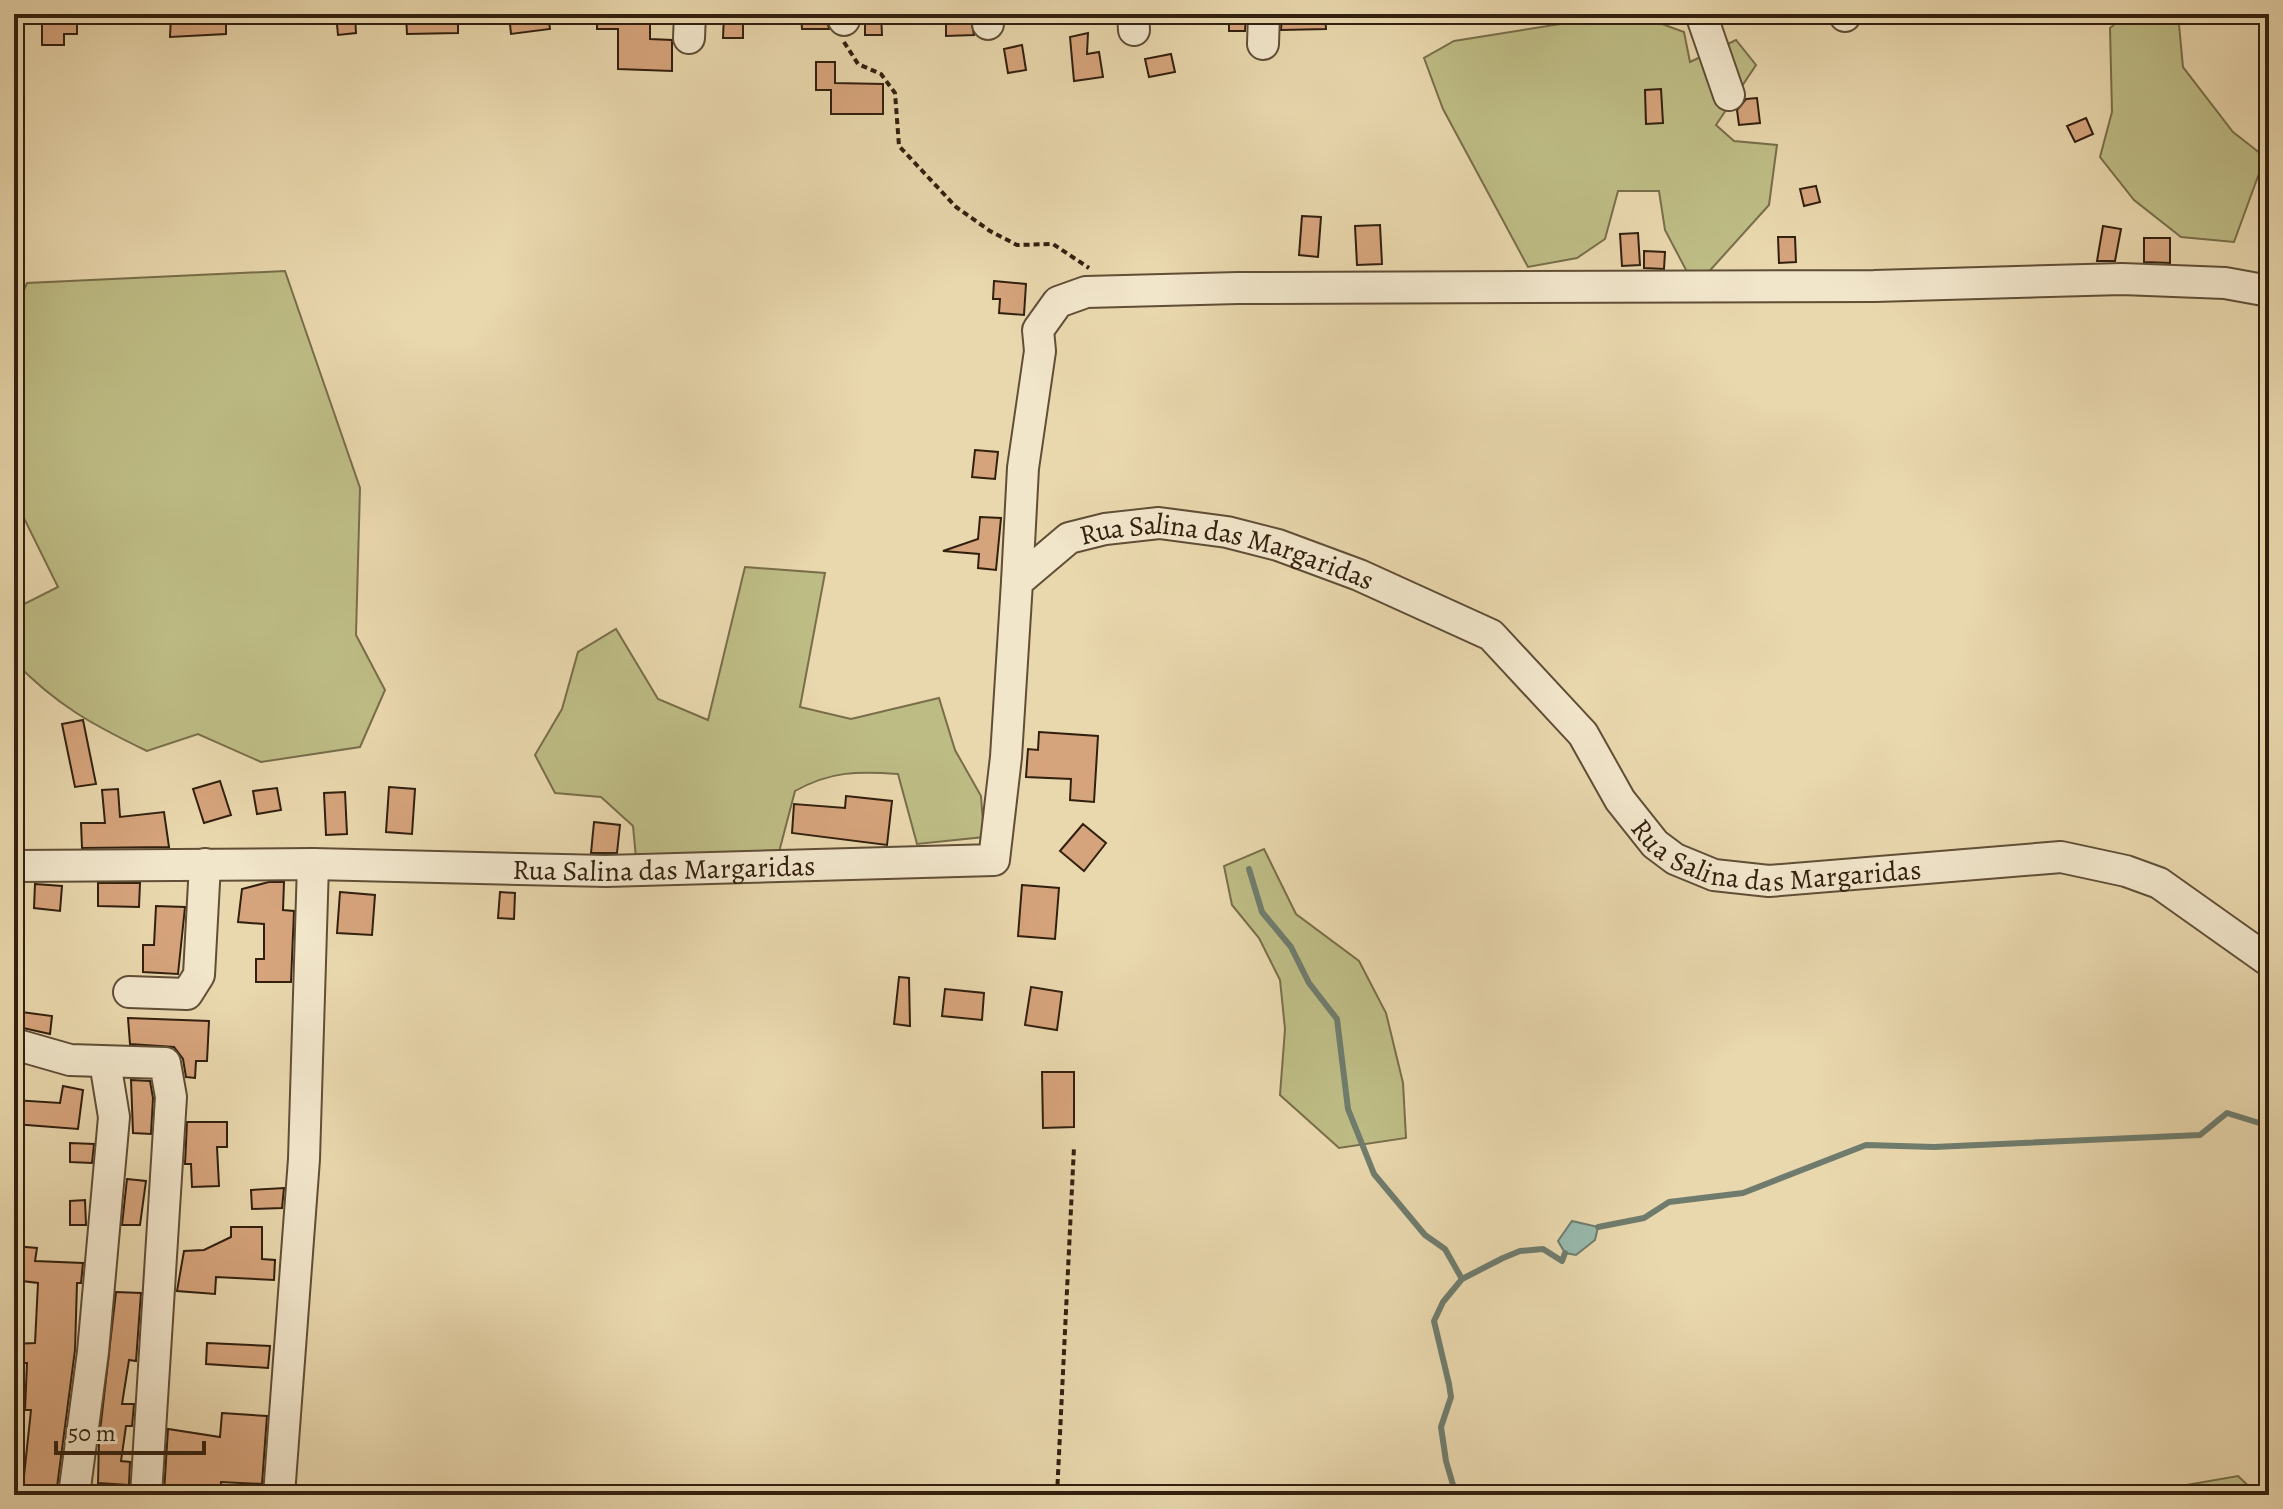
<svg xmlns="http://www.w3.org/2000/svg" width="2283" height="1509" font-family="Alegreya,serif">
<rect width="100%" height="100%" fill="#e9d7ad"/>
<filter id="stains"><feTurbulence type="fractalNoise" baseFrequency=".0025" numOctaves="4"/><feColorMatrix values="0 0 0 0 .2 0 0 0 0 .09 0 0 0 0 .02 0 0 0 .5 -.17"/></filter>
<radialGradient id="worn" r=".72"><stop offset=".6" stop-color="#630" stop-opacity="0"/><stop offset="1" stop-color="#630" stop-opacity=".3"/></radialGradient>
<path fill="#bebc85" stroke="#786e4a" stroke-width="2" d="M 1623,14 L 1635,14 L 1684,32 L 1690,62 L 1736,40 L 1756,65 L 1716,125 L 1734,141 L 1777,145 L 1769,205 L 1695,287 L 1665,230 L 1659,191 L 1618,191 L 1605,239 L 1577,258 L 1528,267 L 1443,109 L 1424,58 L 1454,41 Z
M 2127,14 L 2178,14 L 2183,67 L 2233,132 L 2265,157 L 2234,242 L 2181,237 L 2134,200 L 2100,157 L 2112,112 L 2110,28 Z
M 285,271 L 360,488 L 356,635 L 385,690 L 360,747 L 261,762 L 198,734 L 147,751 C 93,725 56,705 14,661 L 14,609 L 58,587 L 14,498 L 14,313 L 27,283 Z
M 745,567 L 825,573 L 800,707 L 851,719 L 939,698 L 955,750 L 981,796 L 984,837 L 917,844 L 898,774 C 858,771 831,771 795,791 L 779,852 L 636,858 L 633,826 L 601,797 L 555,793 L 535,755 L 562,709 L 578,652 L 616,629 L 658,699 L 708,720 Z
M 1264,849 L 1296,914 L 1359,961 L 1386,1013 L 1403,1083 L 1406,1138 L 1339,1148 L 1280,1095 L 1285,1029 L 1280,980 L 1259,938 L 1232,905 L 1224,866 Z
M 2238,1476 L 2258,1495 L 2129,1495 Z"/>
<path fill="#97b9ac" stroke="#6f7c6d" stroke-width="2" d="M 1572,1221 L 1598,1227 L 1595,1240 L 1576,1255 L 1565,1253 L 1558,1241 Z"/>
<g fill="none" stroke-linecap="round" stroke-linejoin="round">
<path stroke="#6f7c6d" stroke-width="6" d="M 1249,869 L 1262,912 L 1291,947 L 1309,983 L 1337,1019 L 1348,1109 L 1374,1174 L 1425,1235 L 1445,1249 L 1462,1279
M 1598,1227 L 1644,1218 L 1669,1202 L 1743,1193 L 1866,1145 L 1934,1147 L 2200,1135 L 2227,1113 L 2269,1126
M 1456,1495 L 1446,1461 L 1441,1427 L 1451,1397 L 1449,1384 L 1434,1321 L 1443,1302 L 1462,1279 L 1503,1258 L 1520,1251 L 1543,1249 L 1562,1261 L 1565,1253"/>
</g>
<path fill="#d6a47c" stroke="#32200f" stroke-width="2" d="M 42,14 L 77,14 L 77,34 L 64,34 L 64,45 L 42,45 Z
M 206,14 L 226,14 L 226,34 L 170,37 L 171,15 L 206,18 Z
M 336,14 L 355,14 L 356,33 L 338,35 Z
M 406,14 L 458,14 L 458,33 L 407,34 Z
M 509,14 L 548,14 L 550,29 L 511,34 Z
M 597,14 L 650,14 L 650,39 L 672,40 L 672,71 L 618,69 L 618,29 L 597,29 Z
M 724,14 L 743,14 L 743,38 L 723,38 Z
M 801,14 L 826,14 L 829,29 L 802,29 Z
M 865,14 L 881,14 L 882,35 L 865,35 Z
M 946,14 L 970,14 L 974,35 L 946,36 Z
M 1229,14 L 1246,14 L 1245,31 L 1229,31 Z
M 1282,14 L 1325,14 L 1326,29 L 1281,30 Z
M 1088,33 L 1087,54 L 1099,52 L 1103,77 L 1074,81 L 1070,37 Z
M 1022,45 L 1026,70 L 1008,73 L 1004,49 Z
M 1171,54 L 1175,72 L 1149,77 L 1145,59 Z
M 816,62 L 835,62 L 835,83 L 883,84 L 883,114 L 831,114 L 831,90 L 816,90 Z
M 1661,89 L 1663,123 L 1646,124 L 1645,90 Z
M 1757,98 L 1760,123 L 1739,125 L 1737,110 L 1746,99 Z
M 2086,118 L 2093,134 L 2075,142 L 2067,126 Z
M 1816,186 L 1820,202 L 1804,206 L 1800,189 Z
M 1302,216 L 1321,217 L 1318,257 L 1299,255 Z
M 1380,225 L 1382,264 L 1357,265 L 1355,226 Z
M 2103,226 L 2121,229 L 2115,261 L 2097,261 Z
M 1638,233 L 1640,265 L 1622,266 L 1620,234 Z
M 1778,237 L 1795,237 L 1796,262 L 1779,263 Z
M 2144,238 L 2170,238 L 2170,263 L 2144,262 Z
M 1644,251 L 1665,252 L 1664,269 L 1644,268 Z
M 994,281 L 1026,284 L 1024,315 L 999,313 L 1000,299 L 993,299 Z
M 975,450 L 998,452 L 995,479 L 972,477 Z
M 980,517 L 1001,518 L 996,570 L 978,568 L 979,554 L 943,551 L 978,539 Z
M 83,720 L 96,784 L 75,787 L 62,724 Z
M 1039,732 L 1098,736 L 1094,802 L 1070,800 L 1071,779 L 1026,777 L 1028,749 L 1038,750 Z
M 220,781 L 231,815 L 204,823 L 193,789 Z
M 389,787 L 415,789 L 412,834 L 386,832 Z
M 277,788 L 281,810 L 257,814 L 253,791 Z
M 118,789 L 120,817 L 164,812 L 169,847 L 82,848 L 81,823 L 105,823 L 102,790 Z
M 345,792 L 347,834 L 326,835 L 324,793 Z
M 846,796 L 892,801 L 887,845 L 792,833 L 794,804 L 845,808 Z
M 594,822 L 620,825 L 617,853 L 591,853 Z
M 1083,824 L 1106,843 L 1084,871 L 1060,851 Z
M 269,882 L 284,882 L 283,910 L 294,911 L 291,982 L 256,982 L 256,959 L 264,959 L 264,924 L 238,922 L 242,889 Z
M 98,883 L 140,883 L 139,907 L 98,906 Z
M 35,884 L 62,886 L 60,911 L 34,908 Z
M 1022,885 L 1059,888 L 1055,939 L 1018,936 Z
M 340,892 L 375,895 L 372,935 L 337,933 Z
M 500,892 L 515,893 L 514,919 L 498,918 Z
M 156,906 L 185,907 L 178,974 L 143,972 L 143,945 L 154,945 Z
M 899,977 L 909,978 L 910,1026 L 894,1024 Z
M 1031,987 L 1062,992 L 1057,1030 L 1025,1025 Z
M 945,989 L 984,993 L 982,1020 L 942,1016 Z
M 14,1011 L 52,1016 L 50,1034 L 14,1026 Z
M 128,1018 L 209,1021 L 207,1061 L 196,1061 L 195,1078 L 186,1077 L 183,1059 L 174,1047 L 130,1044 Z
M 1042,1072 L 1074,1072 L 1074,1127 L 1043,1128 Z
M 131,1080 L 150,1081 L 153,1098 L 151,1134 L 133,1133 Z
M 63,1086 L 83,1090 L 78,1129 L 14,1124 L 14,1100 L 60,1103 Z
M 187,1122 L 227,1122 L 227,1147 L 217,1147 L 219,1186 L 192,1187 L 191,1164 L 185,1164 Z
M 70,1143 L 94,1144 L 92,1163 L 70,1162 Z
M 127,1179 L 146,1181 L 140,1225 L 122,1225 Z
M 284,1188 L 282,1208 L 252,1209 L 251,1190 Z
M 85,1200 L 86,1225 L 70,1225 L 70,1201 Z
M 231,1227 L 262,1227 L 262,1259 L 275,1260 L 274,1280 L 216,1277 L 215,1294 L 177,1291 L 184,1251 L 204,1250 L 231,1237 Z
M 14,1246 L 37,1248 L 35,1261 L 83,1263 L 81,1283 L 77,1283 L 75,1350 L 56,1495 L 22,1495 L 31,1410 L 25,1410 L 27,1363 L 14,1363 L 14,1344 L 35,1343 L 38,1283 L 14,1280 Z
M 116,1292 L 141,1293 L 136,1361 L 129,1360 L 122,1404 L 134,1404 L 132,1426 L 126,1426 L 121,1461 L 130,1462 L 129,1485 L 98,1483 L 99,1440 Z
M 207,1343 L 270,1346 L 268,1368 L 206,1364 Z
M 222,1413 L 267,1416 L 262,1484 L 221,1482 L 220,1495 L 164,1492 L 168,1429 L 220,1437 Z"/>
<g fill="none" stroke-linecap="round" stroke-linejoin="round">
<defs>
<g id="minor">
<path d="M 844,14 L 844,20"/>
<path d="M 988,14 L 988,24"/>
<path d="M 1133,14 L 1134,30"/>
<path d="M 1701,14 L 1729,95"/>
<path d="M 1845,14 L 1845,16"/>
<path d="M 689,38 L 690,14"/>
<path d="M 1263,44 L 1264,14"/>
<path d="M 1017,582 L 1023,468 L 1040,351 L 1038,330 L 1058,302 L 1086,292 L 1238,288 L 1874,286 L 2122,279 L 2225,283 L 2269,291"/>
<path id="s1" d="M 14,866 L 313,864 L 606,871 L 994,860 L 1006,757 L 1017,582 L 1069,538 L 1105,529 L 1159,523 L 1227,532 L 1278,545 L 1359,575 L 1491,635 L 1583,734 L 1620,800 L 1655,844 L 1675,859 L 1714,875 L 1769,881 L 2061,857 L 2126,871 L 2159,883 L 2269,961"/>
<path d="M 129,992 L 187,994 L 199,975 L 205,864"/>
<path d="M 14,1044 L 70,1060 L 165,1063 L 171,1097 L 146,1495"/>
<path d="M 74,1495 L 93,1352 L 114,1117 L 105,1062"/>
<path d="M 279,1495 L 304,1159 L 313,864"/>
</g>
</defs>
<use href="#minor" stroke="#604e36" stroke-width="34"/>
<path stroke="#32200f" stroke-width="4" stroke-dasharray="6 4" stroke-linecap="butt" d="M 844,42 L 858,64 L 881,74 L 895,93 L 899,146 L 956,207 L 990,231 L 1017,245 L 1053,244 L 1089,268
M 1057,1495 L 1074,1147"/>
<use href="#minor" stroke="#f1e5ca" stroke-width="30"/>
</g>
<g text-anchor="middle" stroke-width="7" stroke-linejoin="round" paint-order="stroke">
<g font-size="28" fill="#32200f" stroke="#f1e5ca">
<text dy="10" stroke="none"><textPath href="#s1" startOffset="1490">Rua Salina das Margaridas</textPath></text>
<text dy="10" stroke="none"><textPath href="#s1" startOffset="2162">Rua Salina das Margaridas</textPath></text>
<text dy="10" stroke="none"><textPath href="#s1" startOffset="650">Rua Salina das Margaridas</textPath></text>
</g>
</g>
<rect width="2283" height="1509" fill="none" stroke="#e9d7ad" stroke-width="48"/>
<rect x="16" y="16" width="2251" height="1477" fill="none" stroke="#32200f" stroke-width="4"/>
<rect x="24" y="24" width="2235" height="1461" fill="none" stroke="#32200f" stroke-width="2"/>
<path d="M56 1441v12h148v-12" fill="none" stroke="#32200f" stroke-width="4"/>
<text x="68" y="1441" font-size="24" fill="#32200f" stroke="#f1e5ca" stroke-width="6" paint-order="stroke">50 m</text>
<rect width="100%" height="100%" filter="url(#stains)"/>
<rect width="100%" height="100%" fill="url(#worn)"/>
</svg>
